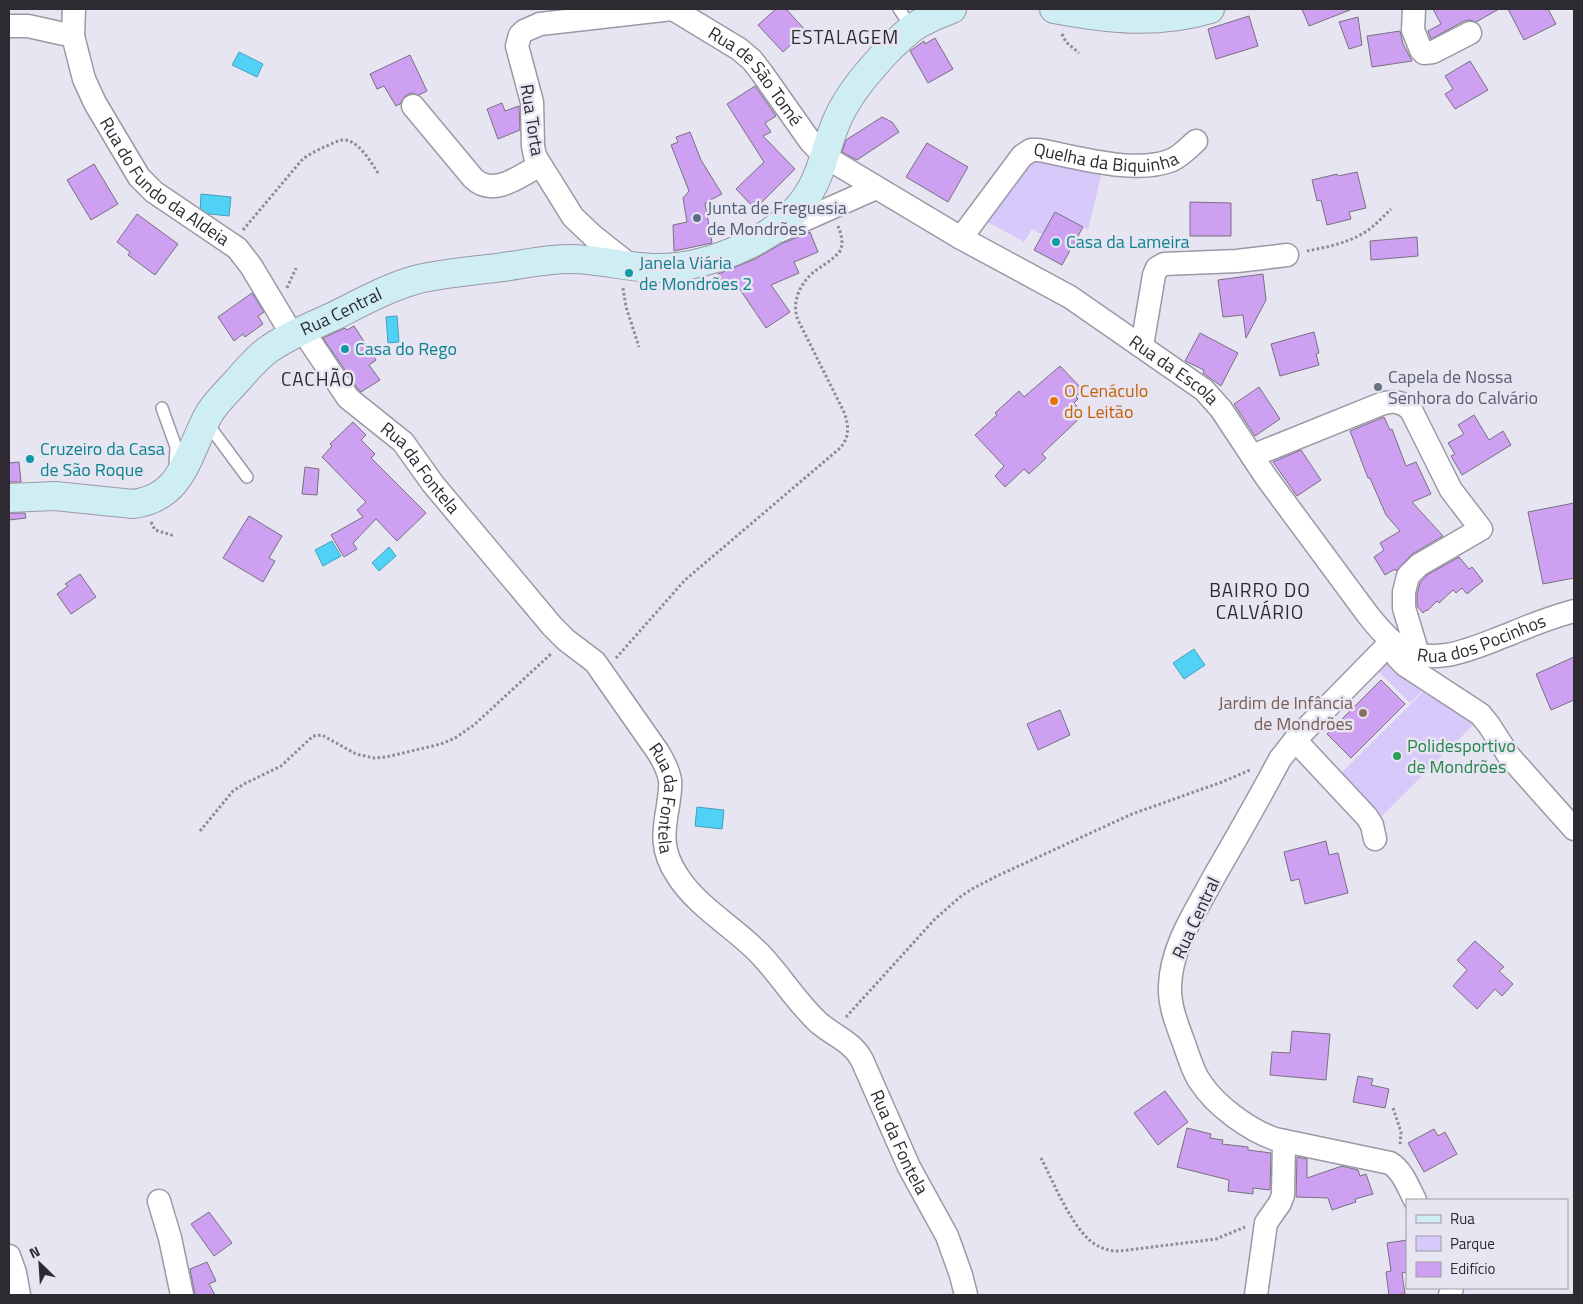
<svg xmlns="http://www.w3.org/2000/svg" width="1583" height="1304" font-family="'Titillium Web',sans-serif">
<rect width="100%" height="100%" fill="#e8e5f3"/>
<path fill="#d7c9f9" d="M 1030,156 L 1103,168 L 1088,230 L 1055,212 L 1042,235 L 1032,229 L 1024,242 L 984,220 Z
M 1381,660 L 1425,688 L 1410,703 L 1374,667 Z
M 1427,688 L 1469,715 L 1473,725 L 1378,820 L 1340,774 Z"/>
<path fill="#50d2f6" stroke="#46a0bb" d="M 239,52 L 263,64 L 257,77 L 232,65 Z
M 201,194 L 231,197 L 229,216 L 200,213 Z
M 397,316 L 399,342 L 388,343 L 386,317 Z
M 332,541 L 341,556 L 323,566 L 315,550 Z
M 389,547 L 396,556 L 379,571 L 372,563 Z
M 1194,649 L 1205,665 L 1184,679 L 1173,663 Z
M 697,807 L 724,810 L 722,829 L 695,826 Z"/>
<path fill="#cea0f1" stroke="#78717d" d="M 776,9 L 786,9 L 806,31 L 783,52 L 758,25 Z
M 1302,9 L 1350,9 L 1350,10 L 1309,26 Z
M 1433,9 L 1499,9 L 1476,22 L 1470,20 L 1464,21 L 1431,39 L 1428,31 L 1441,24 Z
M 1508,9 L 1548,9 L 1556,24 L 1524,40 Z
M 1249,16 L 1258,46 L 1216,59 L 1208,29 Z
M 1358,17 L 1362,45 L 1349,49 L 1339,22 Z
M 1400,31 L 1403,44 L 1412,61 L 1372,67 L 1367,36 Z
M 935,38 L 953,69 L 928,83 L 910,51 L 924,41 L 925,44 Z
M 410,55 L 427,91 L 419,95 L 411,93 L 405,96 L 400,104 L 396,106 L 384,86 L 377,89 L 370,74 Z
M 1470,61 L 1488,90 L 1455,109 L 1445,94 L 1453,89 L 1445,76 Z
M 755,86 L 776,116 L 765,123 L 771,132 L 763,136 L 795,169 L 755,209 L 736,189 L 764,162 L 727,104 Z
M 502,103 L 505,111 L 519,106 L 520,130 L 498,139 L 487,109 Z
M 882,117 L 892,122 L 899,132 L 857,160 L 842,152 L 846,140 Z
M 690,132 L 701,160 L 722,194 L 705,203 L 712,243 L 674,251 L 673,225 L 687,222 L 683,198 L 689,191 L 671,145 L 678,142 L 676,137 Z
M 927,143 L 968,167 L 948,202 L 906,177 Z
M 94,164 L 118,204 L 91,220 L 67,180 Z
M 1357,172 L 1366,208 L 1349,212 L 1351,219 L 1327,225 L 1321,200 L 1317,201 L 1312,180 L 1337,174 L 1338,176 Z
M 1190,202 L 1231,203 L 1231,236 L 1190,236 Z
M 1055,212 L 1083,227 L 1062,265 L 1034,250 Z
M 137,214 L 178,244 L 155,275 L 128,255 L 130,252 L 117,242 Z
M 810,232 L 818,252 L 794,262 L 799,273 L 771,285 L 790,312 L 766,328 L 737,285 L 725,291 L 718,274 L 755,259 L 781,244 Z
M 1417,237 L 1418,256 L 1371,260 L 1370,241 Z
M 1263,274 L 1266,300 L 1246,338 L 1243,315 L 1223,317 L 1218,280 Z
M 252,293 L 264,312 L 258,316 L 263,324 L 245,337 L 243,334 L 234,341 L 218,317 Z
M 354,326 L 376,360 L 369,365 L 380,380 L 361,392 L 358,389 L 323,338 L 345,328 L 347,330 Z
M 1314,332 L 1319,353 L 1316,354 L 1319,365 L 1280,376 L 1271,344 Z
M 1200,333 L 1238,353 L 1221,386 L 1203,373 L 1204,370 L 1185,361 Z
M 1060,366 L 1083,390 L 1076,396 L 1078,399 L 1074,403 L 1084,414 L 1042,454 L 1046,458 L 1029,474 L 1024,469 L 1005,487 L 995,476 L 1004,466 L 975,435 L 997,415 L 995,413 L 1019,391 L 1024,397 Z
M 1259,387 L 1280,419 L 1255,436 L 1234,404 Z
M 1474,415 L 1489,440 L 1503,431 L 1511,445 L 1462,475 L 1451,456 L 1455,454 L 1448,443 L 1464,434 L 1458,425 Z
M 1384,417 L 1390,430 L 1392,429 L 1406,466 L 1416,462 L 1431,494 L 1412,502 L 1443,536 L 1412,554 L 1396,571 L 1395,569 L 1385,575 L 1374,557 L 1384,550 L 1380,543 L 1400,531 L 1386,515 L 1370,478 L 1368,478 L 1350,431 Z
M 353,422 L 366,435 L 361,440 L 375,454 L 371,458 L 426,513 L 397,541 L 376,519 L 353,543 L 357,549 L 344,557 L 331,535 L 363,517 L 357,510 L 366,502 L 322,457 L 332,446 L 330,444 Z
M 1301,450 L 1321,480 L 1297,496 L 1273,462 Z
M 19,462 L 21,482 L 9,482 L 9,463 Z
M 305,467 L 319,469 L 317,495 L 302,494 Z
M 1574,503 L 1574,578 L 1543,584 L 1528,512 Z
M 9,513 L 25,513 L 26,518 L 9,520 Z
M 249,516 L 282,536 L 269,558 L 275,561 L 263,582 L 223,558 Z
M 1459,557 L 1469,569 L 1472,567 L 1483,581 L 1467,594 L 1462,588 L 1456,593 L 1453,590 L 1439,603 L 1437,601 L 1427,611 L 1426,610 L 1423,613 L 1417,606 L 1417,594 L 1420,583 L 1427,575 Z
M 80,574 L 96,597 L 71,614 L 57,594 L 68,586 L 65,584 Z
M 1574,657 L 1574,700 L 1551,710 L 1536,674 Z
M 1381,680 L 1405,704 L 1351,758 L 1327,734 Z
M 1060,710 L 1070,735 L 1038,750 L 1027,724 Z
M 1326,841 L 1329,855 L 1338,853 L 1348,893 L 1305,904 L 1299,879 L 1291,881 L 1284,852 Z
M 1475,941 L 1504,967 L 1499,971 L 1513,984 L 1502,996 L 1495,989 L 1477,1009 L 1453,986 L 1467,970 L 1457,960 Z
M 1292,1031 L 1330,1034 L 1326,1080 L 1270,1075 L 1272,1052 L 1290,1053 Z
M 1358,1076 L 1373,1079 L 1371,1085 L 1389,1089 L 1385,1108 L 1353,1102 Z
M 1165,1091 L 1188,1122 L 1158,1145 L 1134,1113 Z
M 1187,1128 L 1211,1134 L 1210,1138 L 1223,1140 L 1222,1144 L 1248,1147 L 1248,1150 L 1271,1153 L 1270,1190 L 1253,1188 L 1253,1194 L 1228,1191 L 1229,1180 L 1177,1167 Z
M 1434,1129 L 1438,1136 L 1445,1132 L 1457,1154 L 1424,1172 L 1408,1143 Z
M 1297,1157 L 1307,1159 L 1307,1178 L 1342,1166 L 1358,1170 L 1360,1176 L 1366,1174 L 1373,1194 L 1355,1199 L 1356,1202 L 1332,1210 L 1328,1198 L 1296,1197 Z
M 209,1212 L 232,1243 L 214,1256 L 191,1224 Z
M 1407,1240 L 1407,1272 L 1402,1273 L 1405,1294 L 1389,1295 L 1386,1272 L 1391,1271 L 1387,1243 Z
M 207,1262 L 216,1281 L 209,1284 L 215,1295 L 195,1295 L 190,1269 Z"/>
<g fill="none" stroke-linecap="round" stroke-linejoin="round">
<defs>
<path id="service" d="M 899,9 L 912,28
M 162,408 L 176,447 L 175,467
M 207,423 L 247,477"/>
<g id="minor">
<path id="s1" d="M 74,9 L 73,36 L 84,79 L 95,103 L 139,177 L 154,192 L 237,248 L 251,266 L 293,336"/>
<path id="s2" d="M 673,9 L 739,49 L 752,60 L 762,73 L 810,141 L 824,156 L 961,238 L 1070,297 L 1204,390 L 1221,409 L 1266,477 L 1368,615 C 1377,626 1387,639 1400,647 C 1434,669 1477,646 1510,634 C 1531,625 1552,617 1574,611"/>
<path d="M 1414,9 L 1413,30 L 1421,50 L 1424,53 L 1433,52 L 1470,33"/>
<path d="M 9,26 L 28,26 L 73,36"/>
<path d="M 413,106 L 473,178 C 493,198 520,176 540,165"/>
<path d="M 779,231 L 876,188"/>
<path id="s3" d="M 961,238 L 1022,156 L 1031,150 L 1039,150 C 1076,157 1136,175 1172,160 C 1181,156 1189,147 1196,141"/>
<path d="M 631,266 L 593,236 L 573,217 L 535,156 L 533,146 L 532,102 L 517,46 L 520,35 L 524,31 L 540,24 L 672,9"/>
<path id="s4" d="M 303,331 L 348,398 L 403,442 L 433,484 L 552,626 L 566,640 L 595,662 L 658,752 C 663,760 668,769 670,780 C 671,788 669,797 668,806 C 663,833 661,851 677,875 C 697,907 734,927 760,954 C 781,976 797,1003 819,1023 C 834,1036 853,1042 862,1060 L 909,1167 L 947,1236 L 961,1275 L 966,1295"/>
<path d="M 1142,346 L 1154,275 L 1157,268 L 1164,264 L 1237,261 L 1287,255"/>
<path d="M 1252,456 L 1381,404 C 1393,400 1402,401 1411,410 L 1451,490 L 1481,529 L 1419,565 L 1408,576 L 1404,592 L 1404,608 L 1418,654"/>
<path d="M 1392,641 L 1295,740 L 1280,759 C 1259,799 1237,837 1215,875 C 1197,909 1171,946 1170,986 C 1169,1009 1180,1031 1187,1052 C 1191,1063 1194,1074 1201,1083 C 1216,1106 1249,1130 1275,1139 L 1390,1163 C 1403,1171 1408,1187 1415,1200"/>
<path d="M 1393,644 L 1398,658 L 1405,665 L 1480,714 L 1489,725 L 1509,756 L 1574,829"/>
<path d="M 1295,740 L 1367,817 L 1372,825 L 1375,839"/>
<path d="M 159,1201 L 170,1238 L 182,1295"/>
<path d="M 9,1256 L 15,1273 L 19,1295"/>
<path d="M 1256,1295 L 1266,1223 L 1280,1203 L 1283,1195 L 1284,1141"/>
<path d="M 1450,1295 L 1452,1288"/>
</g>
<g id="secondary">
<path d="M 1054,9 C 1108,19 1156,25 1210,9"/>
<path id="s5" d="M 9,498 L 55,496 L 133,504 C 184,498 188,451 209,414 C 216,402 227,392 236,382 C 246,371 256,358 269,349 C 289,335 312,326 334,316 C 360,303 387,288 415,280 C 443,273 474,271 503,267 C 525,264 548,259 570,259 C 598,259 625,267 653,268 C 686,269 719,259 748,245 C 780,229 807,206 819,172 C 826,154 830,135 838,118 C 850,92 868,72 887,51 C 896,43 904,34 914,27 C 926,19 939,14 952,9"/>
</g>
</defs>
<use href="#service" stroke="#9c98a5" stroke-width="14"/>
<use href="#minor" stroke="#9c98a5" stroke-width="25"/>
<use href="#secondary" stroke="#9c98a5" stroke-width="30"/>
<path stroke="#8d8a95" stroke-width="3" stroke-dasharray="2.5 2.5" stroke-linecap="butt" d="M 1062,34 L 1066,42 L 1079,53
M 243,230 L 301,161 C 307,155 316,151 324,147 C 330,145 336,141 342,140 C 357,138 371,162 378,173
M 1307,251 C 1328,247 1353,242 1371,228 C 1378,222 1385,215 1391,209
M 287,288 L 296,268
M 623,288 L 626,307 L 639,347
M 151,522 L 155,530 L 175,536
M 616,658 L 685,580 L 839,449 C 850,438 849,426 844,412 L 798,320 C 791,302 800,283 815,271 C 823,265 833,260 840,251 C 844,243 841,234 838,226
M 200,831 L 233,791 L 244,784 L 281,766 L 313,736 L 322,735 L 356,754 L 374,758 L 386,757 L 441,744 L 455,738 L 474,725 L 552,653
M 846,1017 L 935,919 L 960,897 L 972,889 L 997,876 L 1132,814 L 1222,782 L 1250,770
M 1393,1108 L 1401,1132 L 1400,1145
M 1041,1158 C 1054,1183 1074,1234 1098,1246 C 1105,1250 1112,1251 1120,1251 L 1216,1239 L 1245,1227"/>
<use href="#service" stroke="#fff" stroke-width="11"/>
<use href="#minor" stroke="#fff" stroke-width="22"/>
<use href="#secondary" stroke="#ceeef4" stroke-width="28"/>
</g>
<circle fill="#5c6f8a" stroke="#e8e5f3" stroke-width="2" cx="697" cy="218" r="5"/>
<g fill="#0f9aa8" stroke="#e8e5f3" stroke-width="2">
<circle cx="1056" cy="242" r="5"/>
<circle cx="629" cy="273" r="5"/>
<circle cx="345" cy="349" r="5"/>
<circle cx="30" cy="459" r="5"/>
</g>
<circle fill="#6b7280" stroke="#e8e5f3" stroke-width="2" cx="1378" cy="387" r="5"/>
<circle fill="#e8710a" stroke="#e8e5f3" stroke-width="2" cx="1054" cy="401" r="5"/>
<circle fill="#8d6e63" stroke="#e8e5f3" stroke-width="2" cx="1363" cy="713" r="5"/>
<circle fill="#2e9e5b" stroke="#e8e5f3" stroke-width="2" cx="1397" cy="756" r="5"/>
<g text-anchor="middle" stroke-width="5" stroke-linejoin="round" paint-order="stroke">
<g font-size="18" fill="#2d2b31" stroke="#e8e5f3">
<text dy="6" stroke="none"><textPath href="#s2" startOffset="108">Rua de São Tomé</textPath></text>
<text transform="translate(532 120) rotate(81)" y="6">Rua Torta</text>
<text dy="6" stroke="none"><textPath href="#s3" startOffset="189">Quelha da Biquinha</textPath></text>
<text dy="6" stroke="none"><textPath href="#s1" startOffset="205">Rua do Fundo da Aldeia</textPath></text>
<text dy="6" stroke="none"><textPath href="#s5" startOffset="419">Rua Central</textPath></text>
<text dy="6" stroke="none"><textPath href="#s2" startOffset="625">Rua da Escola</textPath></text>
<text dy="6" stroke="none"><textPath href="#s4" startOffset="182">Rua da Fontela</textPath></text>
<text dy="6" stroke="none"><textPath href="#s2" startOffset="1071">Rua dos Pocinhos</textPath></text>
<text dy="6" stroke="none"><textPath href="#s4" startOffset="602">Rua da Fontela</textPath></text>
<text transform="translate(1196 918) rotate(-65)" y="6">Rua Central</text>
<text dy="6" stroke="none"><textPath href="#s4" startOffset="1036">Rua da Fontela</textPath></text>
</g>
<g font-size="18" fill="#4e5e75" stroke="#e8e5f3" text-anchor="start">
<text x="707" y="214">Junta de Freguesia<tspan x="707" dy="21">de Mondrões</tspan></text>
</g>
<g font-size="18" fill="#0d838f" stroke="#e8e5f3" text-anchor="start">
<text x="1066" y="248">Casa da Lameira</text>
<text x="639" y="269">Janela Viária<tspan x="639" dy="21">de Mondrões 2</tspan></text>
<text x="355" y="355">Casa do Rego</text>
<text x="40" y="455">Cruzeiro da Casa<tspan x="40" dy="21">de São Roque</tspan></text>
</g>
<g font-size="18" fill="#5b616d" stroke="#e8e5f3" text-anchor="start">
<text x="1388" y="383">Capela de Nossa<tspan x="1388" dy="21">Senhora do Calvário</tspan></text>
</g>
<g font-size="18" fill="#c56008" stroke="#e8e5f3" text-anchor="start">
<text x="1064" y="397">O Cenáculo<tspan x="1064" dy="21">do Leitão</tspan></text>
</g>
<g font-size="18" fill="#785e54" stroke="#e8e5f3" text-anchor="end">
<text x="1353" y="709">Jardim de Infância<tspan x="1353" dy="21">de Mondrões</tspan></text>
</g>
<g font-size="18" fill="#27864d" stroke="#e8e5f3" text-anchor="start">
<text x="1407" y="752">Polidesportivo<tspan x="1407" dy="21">de Mondrões</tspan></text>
</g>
<g font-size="19" letter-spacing="1" fill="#2d2b31" stroke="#e8e5f3">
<text x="845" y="44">ESTALAGEM</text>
<text x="318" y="386">CACHÃO</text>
<text x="1260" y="597">BAIRRO DO<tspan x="1260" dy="22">CALVÁRIO</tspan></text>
</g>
</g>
<rect width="1583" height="1304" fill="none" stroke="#2d2b31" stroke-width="20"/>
<rect x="1406" y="1199" width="162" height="90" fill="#e8e5f3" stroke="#9d9ba5"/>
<rect x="1416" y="1215" width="25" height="8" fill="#ceeef4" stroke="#9d9ba5"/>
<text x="1450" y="1224" font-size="15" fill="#2d2b31">Rua</text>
<rect x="1416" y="1236" width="25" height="15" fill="#d7c9f9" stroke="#9d9ba5"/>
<text x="1450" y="1249" font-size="15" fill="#2d2b31">Parque</text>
<rect x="1416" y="1262" width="25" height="15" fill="#cea0f1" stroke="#9d9ba5"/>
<text x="1450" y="1274" font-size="15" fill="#2d2b31">Edifício</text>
<g transform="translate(40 1264) rotate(335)" stroke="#e8e5f3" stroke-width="4" paint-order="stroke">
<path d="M0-4L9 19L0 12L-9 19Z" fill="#2d2b31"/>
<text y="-8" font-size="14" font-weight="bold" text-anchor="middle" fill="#2d2b31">N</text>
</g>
</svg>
